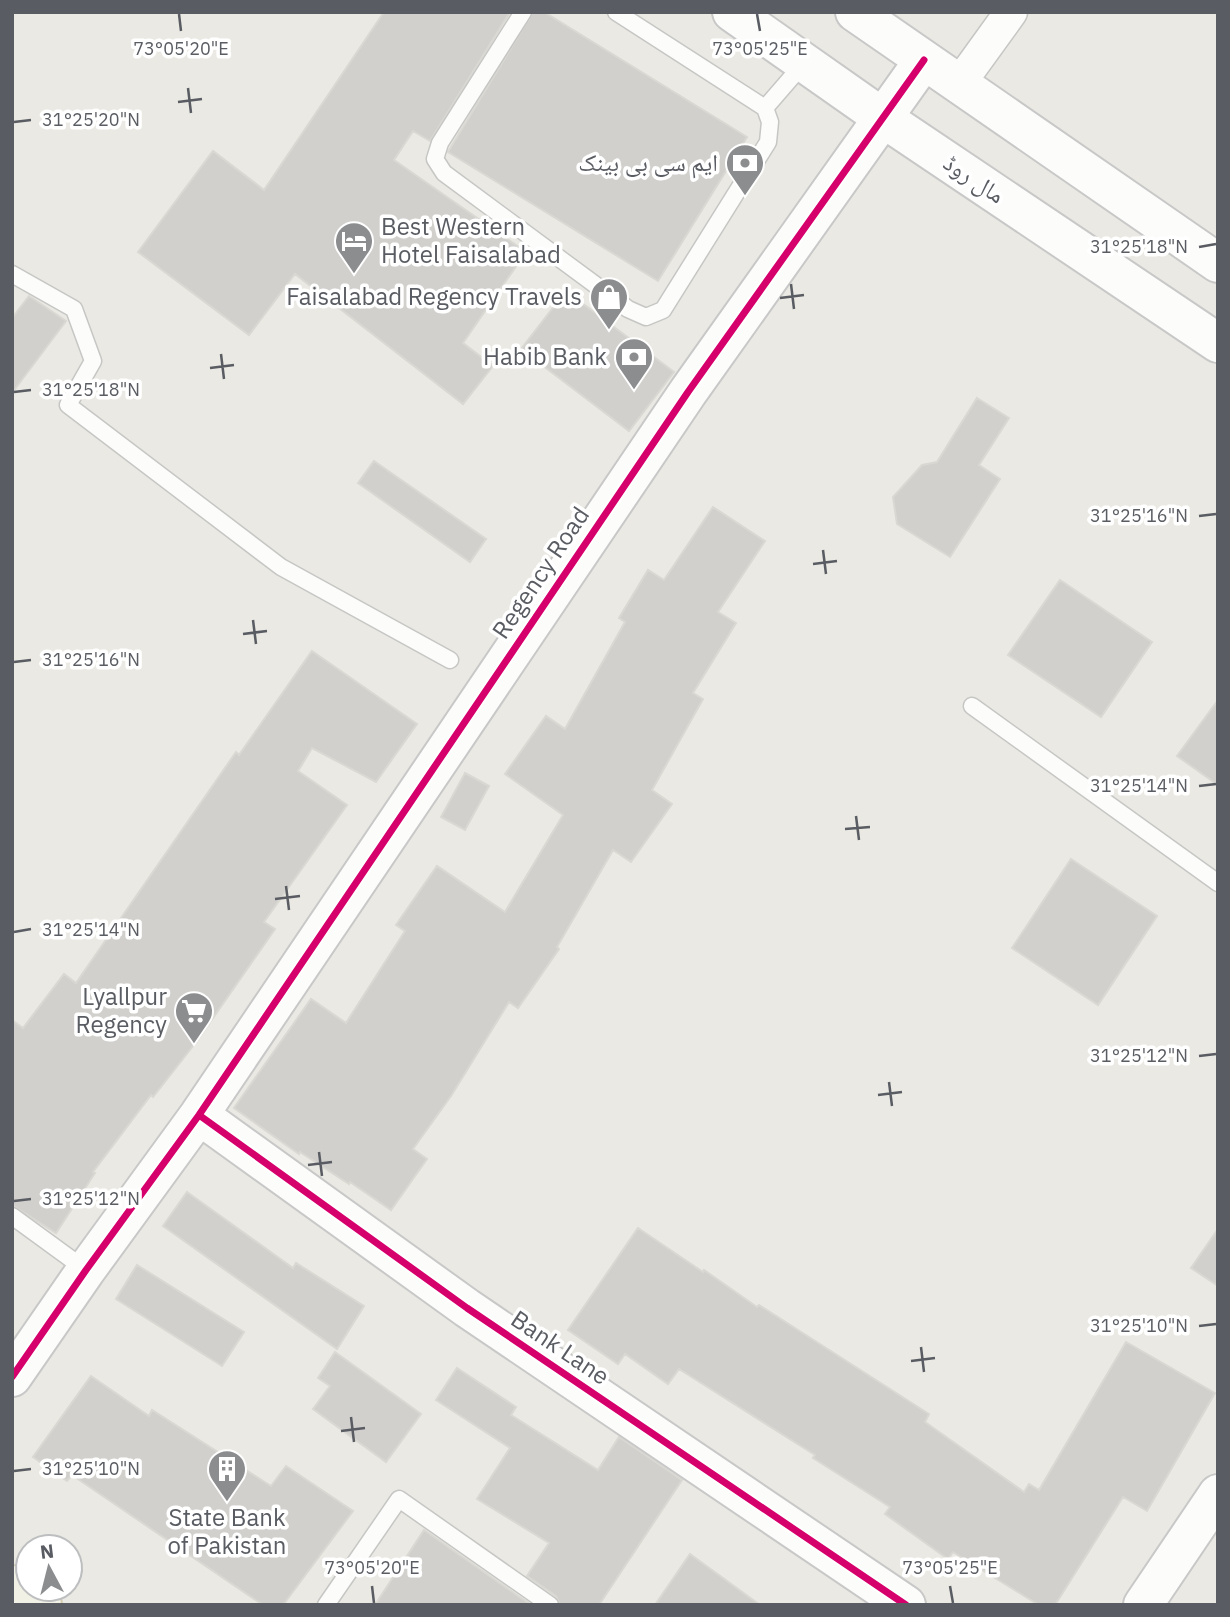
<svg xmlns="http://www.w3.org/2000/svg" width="1230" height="1617" font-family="'IBM Plex Sans','Noto Naskh Arabic',sans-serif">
<rect width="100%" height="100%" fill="#eae9e3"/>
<path fill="#d1d0cd" stroke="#dad8d2" stroke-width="2" d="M 384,12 L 510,12 L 430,141 L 413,131 L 394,160 L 526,252 L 463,343 L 493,366 L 463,404 L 295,274 L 249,335 L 138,252 L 213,151 L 264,190 Z
M 533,12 L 544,12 L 747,137 L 658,281 L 448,152 Z
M 566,291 L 674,372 L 629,431 L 521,349 Z
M 29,296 L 66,321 L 12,393 L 12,318 Z
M 977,398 L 1009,418 L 979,465 L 1000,479 L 950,557 L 897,524 L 893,497 L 922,465 L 937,462 Z
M 374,461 L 486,539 L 470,562 L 358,483 Z
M 713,507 L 765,541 L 718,612 L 736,623 L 693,693 L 703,699 L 652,790 L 672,804 L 631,862 L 613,850 L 557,947 L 559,949 L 518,1008 L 509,1002 L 451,1096 L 413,1149 L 427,1159 L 391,1210 L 350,1182 L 349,1184 L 300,1152 L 299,1154 L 234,1108 L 311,999 L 346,1023 L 405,931 L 396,925 L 437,866 L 505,912 L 563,815 L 505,774 L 546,716 L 565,729 L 625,622 L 619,618 L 648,570 L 664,580 Z
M 1060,580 L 1152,642 L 1101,717 L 1008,655 Z
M 312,651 L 417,724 L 376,782 L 312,748 L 298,771 L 347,805 L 264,922 L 275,929 L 197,1041 L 153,1097 L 151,1095 L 93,1172 L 95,1173 L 56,1233 L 12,1205 L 12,1020 L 23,1028 L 64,974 L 76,983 L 236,752 L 239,755 Z
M 1218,700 L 1218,785 L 1177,756 Z
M 465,773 L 489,786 L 465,830 L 441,817 Z
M 1071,859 L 1157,916 L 1098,1005 L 1012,948 Z
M 187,1192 L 293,1268 L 296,1263 L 364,1306 L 337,1349 L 163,1226 Z
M 638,1228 L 703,1272 L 704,1270 L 757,1307 L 759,1305 L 929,1414 L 925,1422 L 1024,1492 L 1029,1484 L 1039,1490 L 1126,1342 L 1215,1393 L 1147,1511 L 1123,1497 L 1055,1605 L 1039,1605 L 953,1552 L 948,1559 L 885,1514 L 890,1507 L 813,1458 L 815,1455 L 679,1369 L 668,1384 L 625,1354 L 618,1364 L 568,1330 Z
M 1218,1229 L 1218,1286 L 1191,1268 Z
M 137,1265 L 244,1332 L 222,1366 L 116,1299 Z
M 335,1352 L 421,1414 L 386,1462 L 313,1409 L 330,1386 L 318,1378 Z
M 457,1368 L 516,1407 L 511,1415 L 598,1470 L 619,1437 L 682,1480 L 599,1605 L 560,1605 L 556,1596 L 527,1576 L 549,1543 L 477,1499 L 510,1448 L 436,1400 Z
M 91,1376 L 149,1416 L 152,1410 L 271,1486 L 286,1466 L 353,1511 L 283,1605 L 263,1605 L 72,1475 L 67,1481 L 33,1457 Z
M 424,1530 L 531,1605 L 375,1605 Z
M 690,1554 L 760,1605 L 655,1605 Z"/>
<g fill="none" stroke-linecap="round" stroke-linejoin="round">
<defs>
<path id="lane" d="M 523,12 L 440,143 L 435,159 L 444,173 L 628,309 L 646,317 L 663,310 L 768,142 L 770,122 L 765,108 L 616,12
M 765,108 L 804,63
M 12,274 L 74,309 L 93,361 L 68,405 L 281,567 L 450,660
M 972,706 L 1218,883
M 12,1216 L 86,1270
M 326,1605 L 399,1499 L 550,1605"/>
<path id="street" d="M 959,84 L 1011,12"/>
<path id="secondary" d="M 732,12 L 883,118 L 1218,343
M 855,12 L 1218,263
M 199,1115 L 467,1308 L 906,1605
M 12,1377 L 86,1270 L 199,1115 L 688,392 L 924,60
M 1143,1605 L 1218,1494"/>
<path id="primary" d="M 12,1585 L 42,1605"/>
</defs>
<use href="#lane" stroke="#c6c7c5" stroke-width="19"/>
<use href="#street" stroke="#c6c7c5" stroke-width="35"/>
<use href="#secondary" stroke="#c8c8c8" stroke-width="42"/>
<use href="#primary" stroke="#d3ccaf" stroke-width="42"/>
<use href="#lane" stroke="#fcfcfb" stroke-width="16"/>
<use href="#street" stroke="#fcfcfb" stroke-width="32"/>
<use href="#secondary" stroke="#fcfcfb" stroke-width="38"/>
<use href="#primary" stroke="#f2f1e6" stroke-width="38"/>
<defs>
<path id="cycleway" d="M 199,1115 L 467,1308 L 906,1605
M 12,1377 L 86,1270 L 199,1115 L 688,392 L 924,60"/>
</defs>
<use href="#cycleway" stroke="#fff" stroke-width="11"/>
<use href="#cycleway" stroke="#d6006c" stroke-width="7"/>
</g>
<path fill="none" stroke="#595c62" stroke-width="2.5" d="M 179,14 L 181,31M 757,14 L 760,31M 188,88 L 191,113M 178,102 L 202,99M 14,122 L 31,120M 1199,247 L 1216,244M 791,284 L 794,309M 780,298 L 804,295M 221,354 L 224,379M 210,368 L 234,365M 14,392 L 31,390M 1199,516 L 1216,514M 823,550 L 826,574M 813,564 L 837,561M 253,620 L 256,644M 243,634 L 267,631M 14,662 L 31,660M 1199,786 L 1216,784M 856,816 L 859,840M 845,829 L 870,827M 286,886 L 289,910M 275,899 L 300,896M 14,932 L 31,929M 1199,1056 L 1216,1054M 889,1082 L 892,1106M 878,1095 L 902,1092M 319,1152 L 322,1176M 308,1165 L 332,1162M 14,1201 L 31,1199M 1199,1326 L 1216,1324M 921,1347 L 924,1372M 911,1361 L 935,1358M 351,1417 L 354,1442M 341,1431 L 365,1428M 14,1471 L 31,1469M 372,1586 L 374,1603M 950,1586 L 953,1603"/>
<defs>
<symbol id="bank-pin" viewBox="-11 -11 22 30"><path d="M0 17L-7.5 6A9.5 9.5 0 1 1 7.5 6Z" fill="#8c8d8f" stroke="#fff"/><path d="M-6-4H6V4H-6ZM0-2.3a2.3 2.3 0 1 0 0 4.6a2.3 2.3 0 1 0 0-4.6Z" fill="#fff"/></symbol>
<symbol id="hotel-pin" viewBox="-11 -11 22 30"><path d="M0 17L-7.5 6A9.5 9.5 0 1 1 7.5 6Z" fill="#8c8d8f" stroke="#fff"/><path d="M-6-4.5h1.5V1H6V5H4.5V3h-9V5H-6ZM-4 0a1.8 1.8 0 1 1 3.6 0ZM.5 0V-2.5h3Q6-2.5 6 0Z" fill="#fff"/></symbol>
<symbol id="shop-pin" viewBox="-11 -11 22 30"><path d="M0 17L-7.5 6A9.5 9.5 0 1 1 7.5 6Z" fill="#8c8d8f" stroke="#fff"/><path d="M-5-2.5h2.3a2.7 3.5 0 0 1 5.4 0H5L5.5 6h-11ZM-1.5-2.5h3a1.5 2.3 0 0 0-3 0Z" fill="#fff"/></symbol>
<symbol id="supermarket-pin" viewBox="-11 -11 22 30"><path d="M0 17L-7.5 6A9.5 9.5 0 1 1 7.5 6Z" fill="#8c8d8f" stroke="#fff"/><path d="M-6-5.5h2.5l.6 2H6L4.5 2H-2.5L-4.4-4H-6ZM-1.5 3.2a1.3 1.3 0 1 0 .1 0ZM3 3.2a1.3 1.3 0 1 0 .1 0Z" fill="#fff"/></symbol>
<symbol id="building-pin" viewBox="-11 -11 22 30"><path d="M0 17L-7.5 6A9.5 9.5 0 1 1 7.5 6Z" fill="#8c8d8f" stroke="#fff"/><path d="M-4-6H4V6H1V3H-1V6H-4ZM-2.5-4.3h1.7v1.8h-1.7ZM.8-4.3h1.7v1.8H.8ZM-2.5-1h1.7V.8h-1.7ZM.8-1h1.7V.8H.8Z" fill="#fff"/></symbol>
</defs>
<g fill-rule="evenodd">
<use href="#bank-pin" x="723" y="141" width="44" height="60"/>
<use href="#hotel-pin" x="332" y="219" width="44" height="60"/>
<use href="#shop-pin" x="587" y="275" width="44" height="60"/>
<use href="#bank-pin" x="612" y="335" width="44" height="60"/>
<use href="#supermarket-pin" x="172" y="989" width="44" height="60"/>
<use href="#building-pin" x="205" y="1447" width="44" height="60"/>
</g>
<g text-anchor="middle" stroke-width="7" stroke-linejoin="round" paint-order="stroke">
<g font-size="24" fill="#595c62" stroke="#fff" text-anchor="end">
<text x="718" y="171">ایم سی بی بینک</text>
<text x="381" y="235" text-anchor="start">Best Western<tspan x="381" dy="28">Hotel Faisalabad</tspan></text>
<text x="582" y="305">Faisalabad Regency Travels</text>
<text x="607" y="365">Habib Bank</text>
<text x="167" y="1005">Lyallpur<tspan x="167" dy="28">Regency</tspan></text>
<text x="227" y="1526" text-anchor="middle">State Bank<tspan x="227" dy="28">of Pakistan</tspan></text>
</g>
<g font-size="24" fill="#595c62" stroke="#fff">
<text transform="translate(974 179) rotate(34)" y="8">مال روڈ</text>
<text transform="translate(541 573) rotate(-56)" y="8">Regency Road</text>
<text transform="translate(560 1348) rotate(34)" y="8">Bank Lane</text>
</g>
</g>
<g font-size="18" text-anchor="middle" fill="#595c62" stroke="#fff" stroke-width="7" stroke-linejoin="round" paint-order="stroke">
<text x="181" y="55">73°05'20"E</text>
<text x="760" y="55">73°05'25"E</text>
<text x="91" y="126">31°25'20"N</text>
<text x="1139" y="253">31°25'18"N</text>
<text x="91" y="396">31°25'18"N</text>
<text x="1139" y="522">31°25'16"N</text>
<text x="91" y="666">31°25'16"N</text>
<text x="1139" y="792">31°25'14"N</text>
<text x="91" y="936">31°25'14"N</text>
<text x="1139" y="1062">31°25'12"N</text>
<text x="91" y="1205">31°25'12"N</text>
<text x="1139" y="1332">31°25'10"N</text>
<text x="91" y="1475">31°25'10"N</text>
<text x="372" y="1574">73°05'20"E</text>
<text x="950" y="1574">73°05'25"E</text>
</g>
<rect width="1230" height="1617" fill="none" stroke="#595c62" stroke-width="28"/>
<g transform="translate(49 1568) rotate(353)"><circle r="33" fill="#ffffff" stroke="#bdbec0" stroke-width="2"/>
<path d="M0-5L12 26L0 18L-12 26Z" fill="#8c8d8f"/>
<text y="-10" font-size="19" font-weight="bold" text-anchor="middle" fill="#595c62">N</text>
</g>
</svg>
